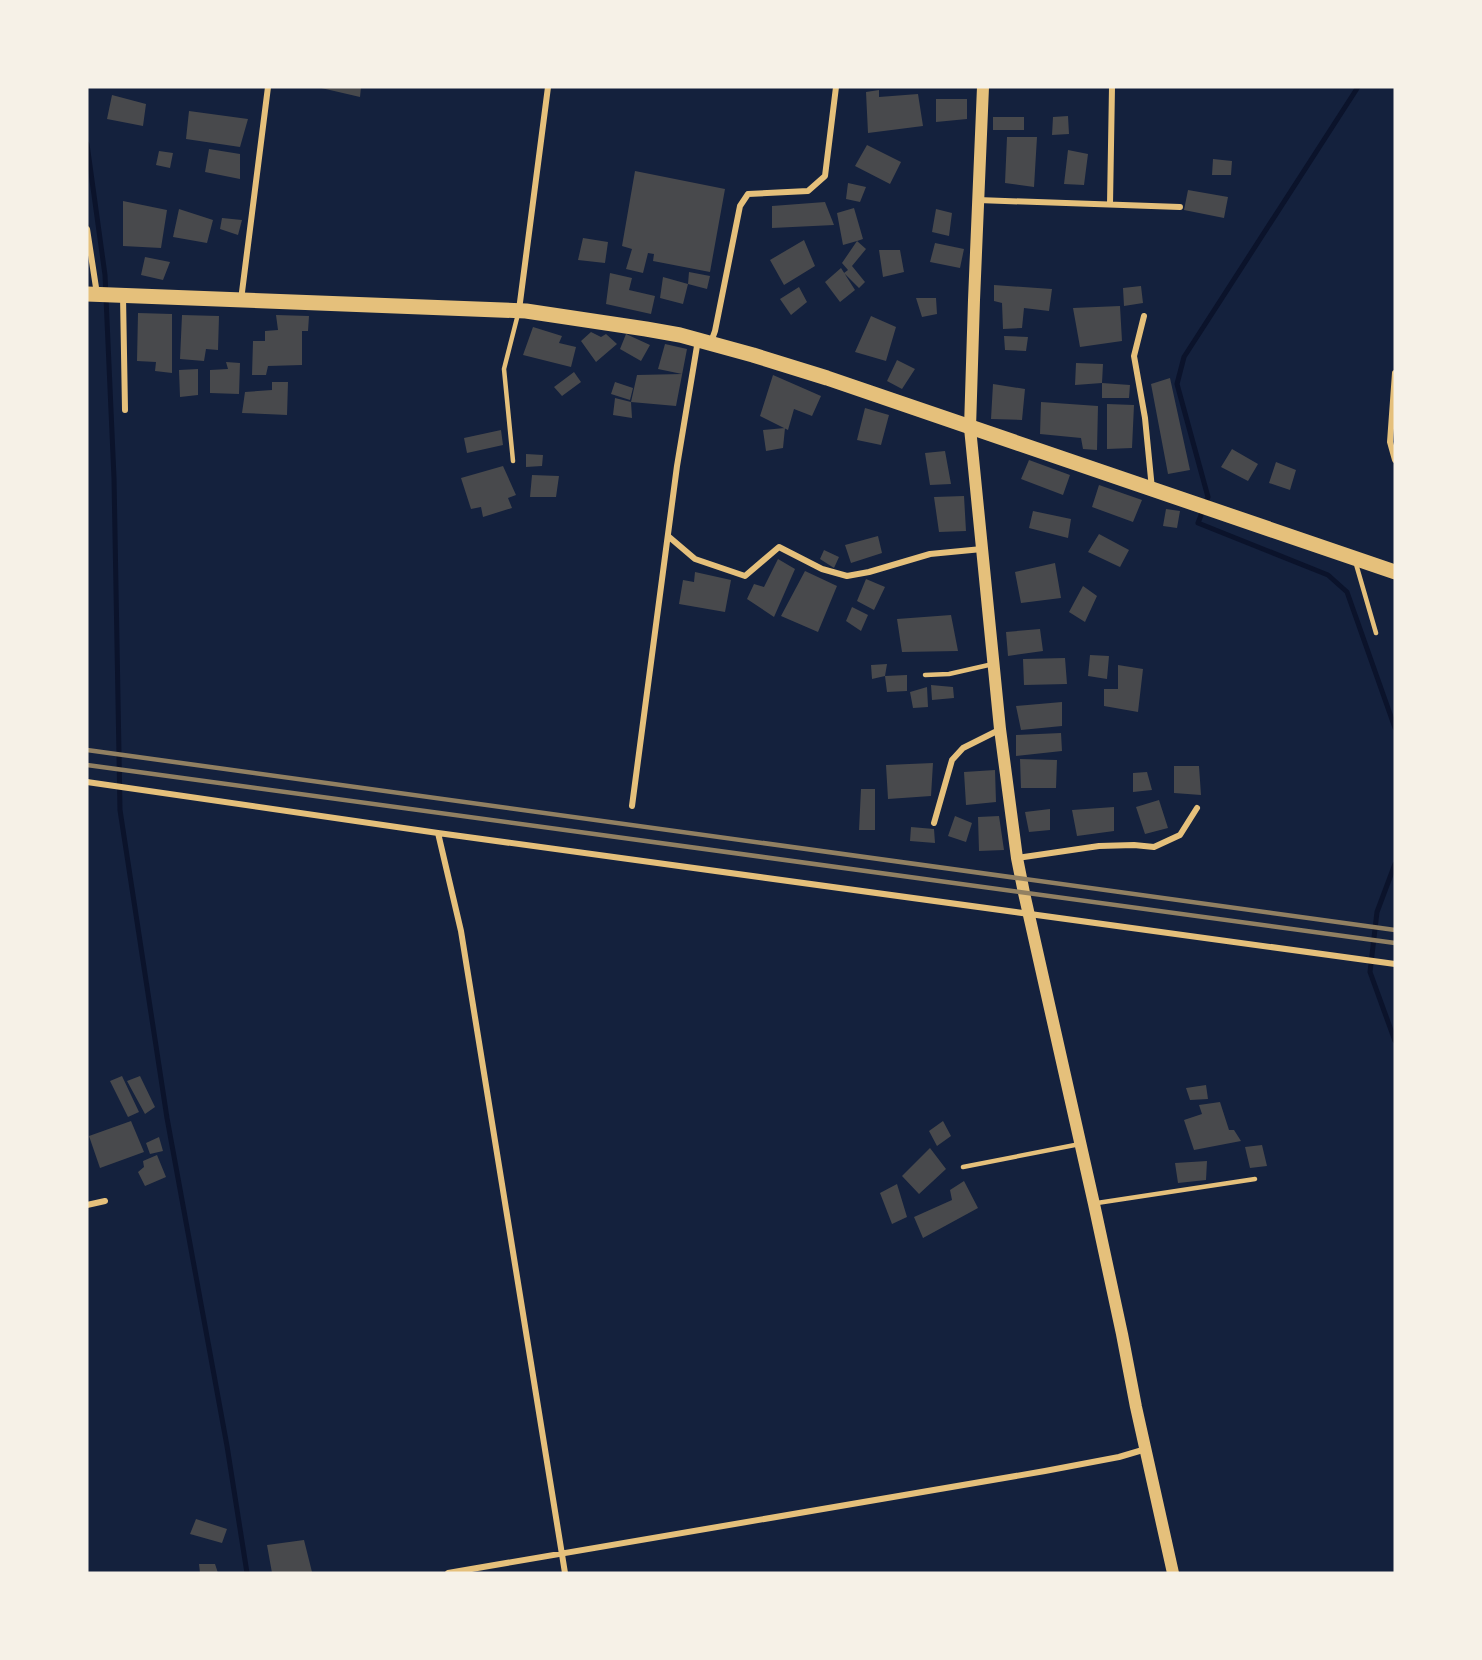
<svg xmlns="http://www.w3.org/2000/svg" width="1482" height="1660" font-family="'Nunito Sans',sans-serif">
<rect width="100%" height="100%" fill="#14213d"/>
<g fill="none" stroke-linecap="round" stroke-linejoin="round">
<path stroke="#0b132b" stroke-width="5" d="M 1358,87 L 1184,357 L 1177,384 L 1208,497 L 1198,523 L 1328,575 L 1347,592 L 1395,728
M 87,144 L 105,275 L 114,478 L 120,810 L 167,1118 L 227,1446 L 247,1573
M 1395,864 L 1377,912 L 1370,972 L 1395,1041"/>
</g>
<path fill="#48494c" d="M 317,87 L 361,87 L 360,97 Z
M 879,90 L 879,97 L 918,94 L 923,126 L 868,133 L 866,92 Z
M 112,95 L 146,104 L 143,126 L 107,119 Z
M 936,99 L 967,99 L 967,119 L 936,122 Z
M 189,111 L 248,119 L 240,147 L 186,139 Z
M 1068,116 L 1069,134 L 1052,135 L 1053,117 Z
M 993,117 L 1024,117 L 1024,130 L 993,130 Z
M 1007,137 L 1037,137 L 1034,187 L 1005,183 Z
M 867,145 L 901,162 L 890,184 L 855,166 Z
M 209,149 L 240,154 L 240,179 L 205,172 Z
M 1068,150 L 1088,154 L 1084,185 L 1064,184 Z
M 159,151 L 173,153 L 170,168 L 156,165 Z
M 1213,159 L 1232,161 L 1231,175 L 1212,175 Z
M 635,171 L 725,189 L 710,272 L 653,261 L 654,254 L 648,253 L 643,273 L 626,269 L 632,249 L 622,246 Z
M 848,183 L 866,187 L 860,202 L 846,199 Z
M 1188,190 L 1228,197 L 1224,218 L 1184,210 Z
M 123,201 L 167,210 L 161,248 L 123,246 Z
M 825,202 L 834,225 L 772,228 L 772,206 Z
M 854,208 L 863,239 L 857,241 L 866,249 L 852,266 L 865,282 L 859,288 L 844,273 L 848,270 L 842,263 L 857,241 L 843,245 L 837,213 Z
M 179,209 L 213,220 L 207,243 L 173,237 Z
M 936,209 L 952,213 L 949,236 L 932,232 Z
M 222,218 L 242,220 L 238,235 L 220,229 Z
M 583,238 L 608,242 L 605,263 L 578,260 Z
M 804,240 L 815,266 L 784,285 L 770,260 Z
M 935,243 L 964,249 L 960,268 L 930,262 Z
M 879,250 L 900,250 L 904,272 L 883,277 Z
M 145,257 L 170,262 L 163,280 L 141,275 Z
M 841,268 L 855,290 L 840,302 L 825,282 Z
M 689,272 L 710,276 L 707,289 L 688,284 Z
M 610,273 L 632,278 L 629,290 L 655,296 L 651,314 L 606,304 Z
M 663,277 L 688,284 L 683,304 L 660,298 Z
M 994,285 L 1052,289 L 1049,311 L 1024,308 L 1022,328 L 1003,329 L 1002,303 L 994,301 Z
M 1141,286 L 1143,303 L 1124,306 L 1123,288 Z
M 799,287 L 807,302 L 791,315 L 780,299 Z
M 916,298 L 936,298 L 937,314 L 922,317 Z
M 1120,306 L 1122,341 L 1080,347 L 1073,308 Z
M 138,313 L 172,314 L 172,373 L 155,371 L 156,362 L 137,361 Z
M 182,315 L 219,316 L 218,350 L 206,349 L 204,361 L 180,359 Z
M 276,315 L 309,316 L 308,331 L 302,331 L 302,365 L 268,366 L 266,375 L 252,375 L 253,341 L 265,341 L 265,331 L 278,330 Z
M 871,316 L 896,327 L 886,361 L 855,352 Z
M 533,327 L 562,336 L 559,343 L 576,347 L 571,367 L 523,355 Z
M 591,332 L 601,337 L 606,334 L 617,344 L 596,362 L 581,341 Z
M 626,334 L 650,345 L 641,361 L 620,349 Z
M 1004,336 L 1028,337 L 1026,351 L 1005,350 Z
M 665,344 L 687,349 L 676,406 L 631,402 L 637,375 L 682,374 L 658,369 Z
M 897,360 L 915,369 L 902,389 L 887,381 Z
M 226,362 L 240,363 L 239,394 L 210,393 L 210,370 L 228,369 Z
M 1076,363 L 1103,364 L 1102,383 L 1075,385 Z
M 198,369 L 198,395 L 180,397 L 179,370 Z
M 574,372 L 581,382 L 562,396 L 554,387 Z
M 773,375 L 821,396 L 812,416 L 794,409 L 788,430 L 760,416 Z
M 1170,378 L 1190,470 L 1168,474 L 1151,384 Z
M 272,382 L 288,382 L 287,415 L 242,413 L 245,392 L 272,390 Z
M 615,382 L 633,388 L 630,400 L 611,394 Z
M 1102,383 L 1130,385 L 1129,398 L 1102,398 Z
M 993,384 L 1025,389 L 1022,420 L 991,419 Z
M 615,398 L 631,402 L 632,418 L 613,415 Z
M 1041,402 L 1098,406 L 1097,450 L 1083,449 L 1081,438 L 1040,434 Z
M 1107,404 L 1134,405 L 1132,448 L 1107,449 Z
M 865,408 L 889,415 L 881,445 L 857,440 Z
M 785,428 L 783,448 L 766,451 L 763,430 Z
M 501,430 L 503,445 L 467,453 L 464,438 Z
M 1232,449 L 1258,464 L 1248,481 L 1221,467 Z
M 945,451 L 951,484 L 930,485 L 925,453 Z
M 526,454 L 543,455 L 542,466 L 526,467 Z
M 1029,460 L 1070,475 L 1063,495 L 1021,479 Z
M 1276,462 L 1296,470 L 1290,490 L 1269,483 Z
M 503,466 L 516,495 L 508,498 L 512,508 L 483,517 L 481,507 L 471,509 L 461,478 Z
M 532,475 L 559,476 L 556,497 L 530,497 Z
M 1099,485 L 1142,500 L 1133,522 L 1092,507 Z
M 964,496 L 966,531 L 939,532 L 934,497 Z
M 1166,509 L 1180,511 L 1177,528 L 1163,526 Z
M 1033,511 L 1071,519 L 1068,538 L 1029,528 Z
M 1099,534 L 1129,550 L 1120,567 L 1088,552 Z
M 878,536 L 882,553 L 851,563 L 845,545 Z
M 824,550 L 839,557 L 834,568 L 820,559 Z
M 778,559 L 795,569 L 774,617 L 747,599 L 754,584 L 764,587 Z
M 1055,563 L 1061,598 L 1021,603 L 1015,572 Z
M 805,571 L 837,586 L 818,632 L 781,616 Z
M 695,572 L 731,580 L 725,612 L 679,604 L 683,580 L 694,582 Z
M 866,579 L 885,587 L 874,610 L 857,601 Z
M 1083,586 L 1097,596 L 1085,622 L 1069,612 Z
M 852,607 L 868,615 L 861,631 L 846,621 Z
M 951,615 L 958,651 L 902,652 L 897,619 Z
M 1040,629 L 1043,651 L 1008,656 L 1006,632 Z
M 1090,655 L 1109,656 L 1107,679 L 1088,676 Z
M 1065,658 L 1067,684 L 1024,685 L 1023,659 Z
M 887,664 L 885,676 L 872,679 L 871,665 Z
M 1118,665 L 1143,669 L 1138,712 L 1104,706 L 1104,689 L 1118,689 Z
M 907,675 L 907,691 L 887,692 L 885,676 Z
M 931,685 L 953,687 L 954,698 L 932,700 Z
M 927,687 L 928,707 L 913,708 L 910,692 Z
M 1062,702 L 1062,726 L 1021,730 L 1016,706 Z
M 1061,733 L 1062,751 L 1016,756 L 1016,735 Z
M 1020,759 L 1057,760 L 1056,788 L 1021,788 Z
M 933,763 L 931,796 L 888,799 L 886,765 Z
M 1174,766 L 1199,766 L 1201,795 L 1174,793 Z
M 995,770 L 996,802 L 966,805 L 964,772 Z
M 1147,772 L 1152,790 L 1133,792 L 1133,773 Z
M 861,789 L 875,789 L 875,830 L 859,830 Z
M 1159,800 L 1168,828 L 1145,834 L 1136,807 Z
M 1114,807 L 1114,831 L 1077,836 L 1072,810 Z
M 1050,809 L 1050,830 L 1029,832 L 1025,812 Z
M 955,816 L 972,823 L 966,842 L 948,836 Z
M 999,816 L 1004,850 L 979,851 L 978,817 Z
M 911,827 L 934,829 L 935,843 L 910,841 Z
M 122,1076 L 139,1112 L 128,1117 L 110,1081 Z
M 140,1076 L 155,1107 L 145,1114 L 127,1081 Z
M 1206,1085 L 1208,1099 L 1190,1100 L 1186,1088 Z
M 1220,1102 L 1229,1130 L 1234,1130 L 1241,1141 L 1194,1150 L 1184,1120 L 1202,1114 L 1199,1105 Z
M 131,1121 L 144,1152 L 100,1168 L 89,1136 Z
M 943,1121 L 951,1136 L 937,1146 L 929,1131 Z
M 159,1137 L 163,1151 L 150,1154 L 146,1143 Z
M 1262,1145 L 1267,1166 L 1250,1168 L 1245,1147 Z
M 930,1148 L 946,1169 L 919,1194 L 902,1176 Z
M 157,1155 L 166,1177 L 145,1186 L 138,1172 L 144,1167 L 143,1161 Z
M 1207,1161 L 1206,1180 L 1178,1183 L 1175,1163 Z
M 964,1181 L 978,1208 L 923,1238 L 914,1217 L 952,1200 L 950,1190 Z
M 897,1184 L 907,1217 L 892,1224 L 880,1193 Z
M 196,1519 L 227,1529 L 222,1543 L 190,1534 Z
M 304,1540 L 312,1572 L 272,1573 L 267,1545 Z
M 199,1564 L 215,1564 L 218,1573 L 200,1573 Z"/>
<g fill="none" stroke-linecap="round" stroke-linejoin="round">
<path stroke="#e5c07b" stroke-width="4.5" d="M 513,461 L 504,369 L 518,314
M 1356,564 L 1376,633
M 925,675 L 949,674 L 993,664
M 963,1167 L 1080,1144
M 1097,1203 L 1255,1179"/>
<path stroke="#e5c07b" stroke-width="6" d="M 978,200 L 1180,207
M 1110,204 L 1112,87
M 87,229 L 97,294
M 123,296 L 125,410
M 241,300 L 268,87
M 519,310 L 548,87
M 1144,316 L 1134,356 L 1145,418 L 1152,489
M 711,342 L 715,331 L 740,206 L 748,194 L 808,191 L 825,176 L 836,87
M 1395,373 L 1390,442 L 1395,460
M 668,536 L 695,559 L 745,576 L 779,547 L 822,569 L 847,576 L 869,572 L 930,554 L 982,549
M 87,782 L 438,833 L 1395,964
M 632,806 L 677,466 L 698,340
M 934,823 L 952,760 L 963,748 L 999,730
M 438,833 L 461,931 L 565,1573
M 1017,858 L 1099,846 L 1134,845 L 1154,847 L 1180,835 L 1197,808
M 87,1205 L 105,1201
M 448,1573 L 1045,1471 L 1119,1457 L 1146,1449"/>
<path stroke="#e5c07b" stroke-width="12" d="M 983,87 L 974,300 L 970,428 L 1000,729 L 1017,858 L 1024,893 L 1094,1204 L 1122,1334 L 1136,1407 L 1173,1573"/>
<path stroke="#e5c07b" stroke-width="15" d="M 87,294 L 526,311 L 646,329 L 680,335 L 753,355 L 827,378 L 1395,572"/>
<path stroke="#918062" stroke-width="4.5" d="M 87,750 L 1395,930
M 87,765 L 1395,943"/>
</g>
<rect width="1482" height="1660" fill="none" stroke="#f6f1e7" stroke-width="177"/>
</svg>
